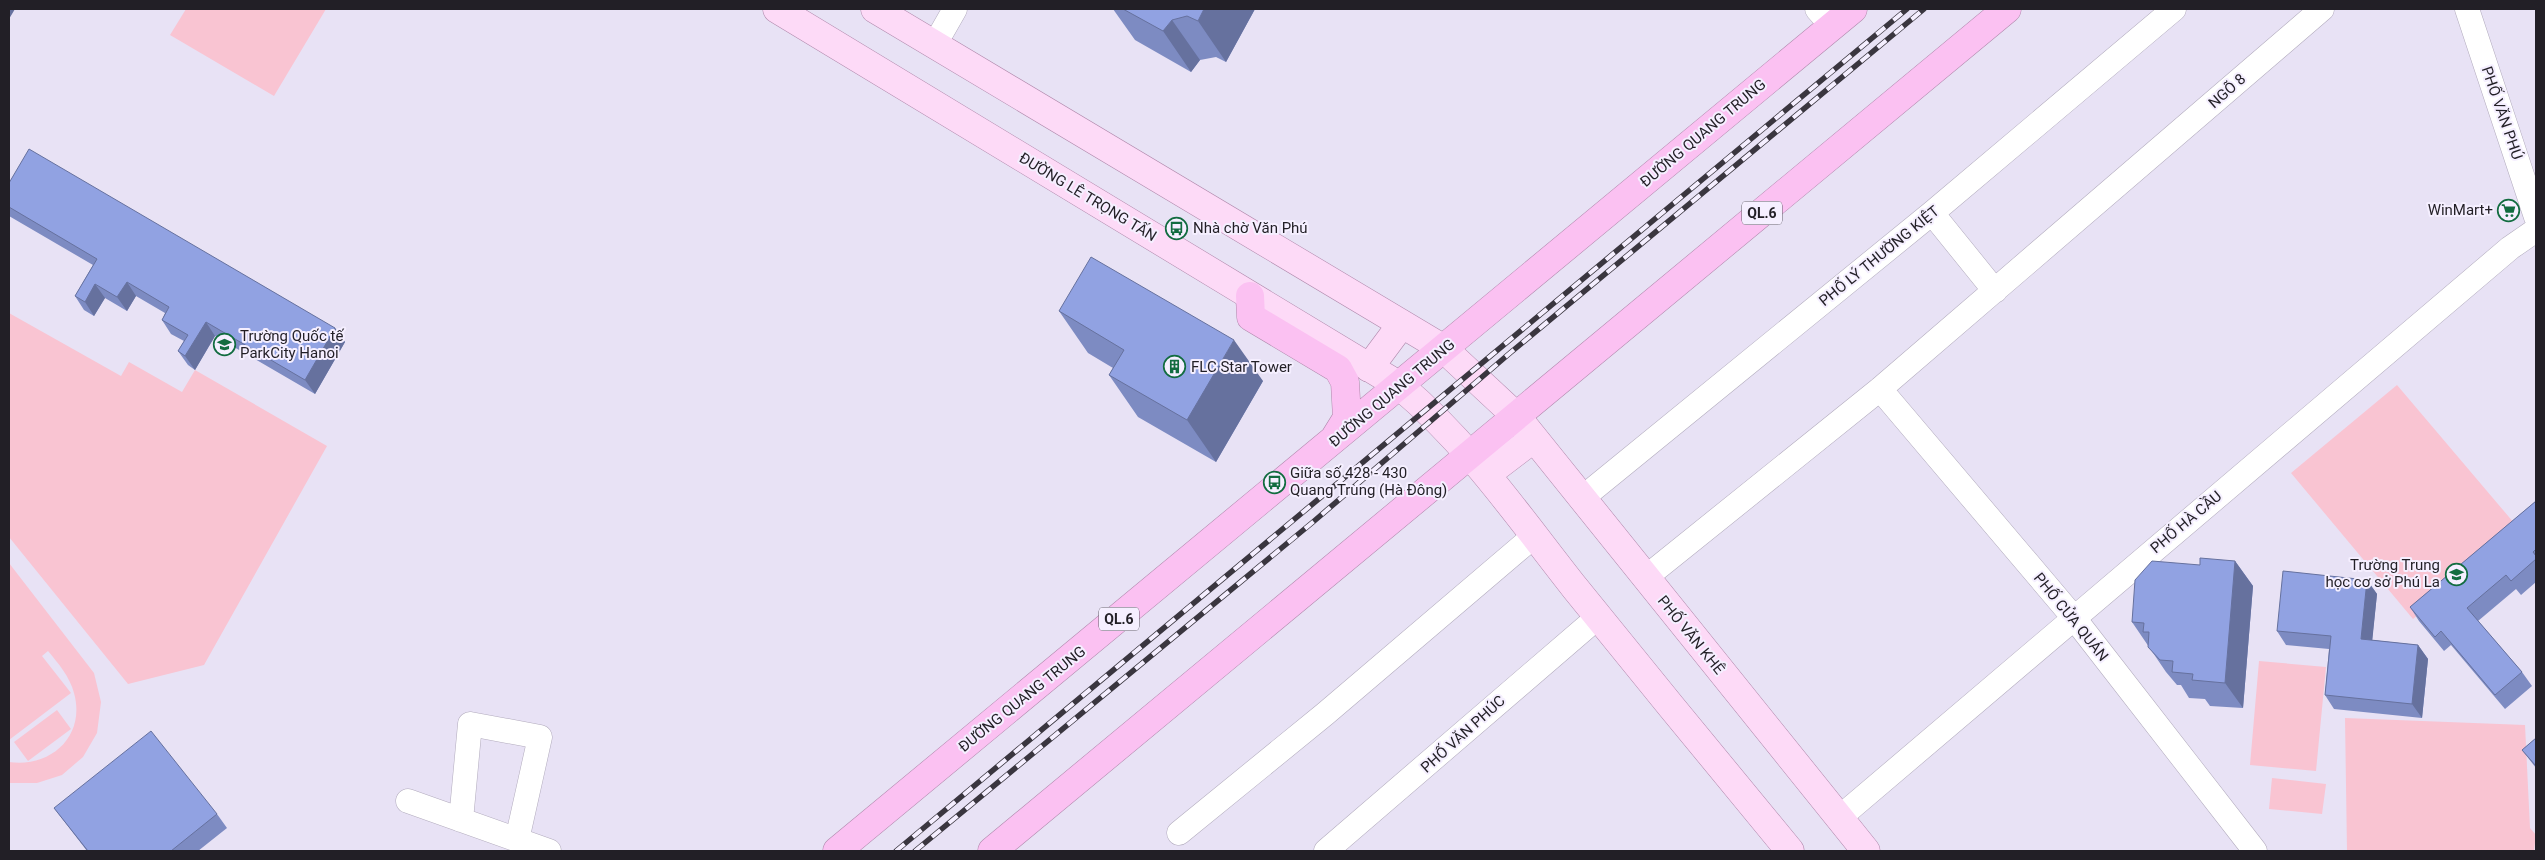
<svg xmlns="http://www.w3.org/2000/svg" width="2545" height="860" font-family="Roboto,sans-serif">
<rect width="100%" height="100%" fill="#e8e2f5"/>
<path fill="#f9c4d2" d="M 186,9 L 326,9 L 274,96 L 170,35 Z
M 9,313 L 121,376 L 129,362 L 182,392 L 195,370 L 327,446 L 204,665 L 128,684 L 9,537 Z
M 2397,385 L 2520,530 L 2413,619 L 2291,473 Z
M 9,563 L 94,673 L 101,702 L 97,733 L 83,757 L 62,775 L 37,783 L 9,783 L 9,762 C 51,768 86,736 74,693 C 70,677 58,663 48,651 L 42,656 L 71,693 L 9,740 Z
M 2259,661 L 2326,667 L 2316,771 L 2250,765 Z
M 57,710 L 71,729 L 28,761 L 14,742 Z
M 2345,718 L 2525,725 L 2530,828 L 2536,835 L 2534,851 L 2347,851 Z
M 2272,778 L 2326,784 L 2322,814 L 2269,809 Z"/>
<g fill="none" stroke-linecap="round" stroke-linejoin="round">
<defs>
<path id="street" d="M 1817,9 L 1832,26
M 2467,9 L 2536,217
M 935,44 L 955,9
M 1932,213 L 1995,291
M 1880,389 L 2074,618 L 2255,851
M 1581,499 L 1932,213 L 2174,9
M 1645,578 L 1880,389 L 2322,9
M 408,801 L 549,851
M 1839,818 L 2510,248 L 2536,230
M 461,820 L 470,724 L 540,737 L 517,840
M 1179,833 L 1325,714 L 1534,536
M 1326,851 L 1598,617"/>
<path id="primary" d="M 777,9 L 1400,386 C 1469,444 1519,517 1575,588 C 1646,676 1718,764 1790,851
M 875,9 L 1444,349 L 1517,417 L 1866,851
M 1369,368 L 1401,325
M 1487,474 L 1533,439"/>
<path id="highway" d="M 1250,296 L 1251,317 L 1338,369 L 1345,382 L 1347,418 L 1334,439
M 837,851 L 1853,9
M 992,851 L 2007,9"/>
</defs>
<use href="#street" stroke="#b2abbd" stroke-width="25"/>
<use href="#primary" stroke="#af88ab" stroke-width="29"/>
<use href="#highway" stroke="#af88ab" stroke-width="29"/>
<use href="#street" stroke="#fff" stroke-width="24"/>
<use href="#primary" stroke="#fddaf7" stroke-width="28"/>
<use href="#highway" stroke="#fbc1f2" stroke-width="28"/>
<defs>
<path id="rail" d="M 896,851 L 1907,9
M 915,851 L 1313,522 L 1510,353 L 1924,9"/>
</defs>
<use href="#rail" stroke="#3a363f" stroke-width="5.5"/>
<use href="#rail" stroke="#f5efff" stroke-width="4" stroke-dasharray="11" stroke-linecap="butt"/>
</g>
<path fill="#7d8bc2" d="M 1113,9 L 1255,9 L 1226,62 L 1216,57 L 1200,60 L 1191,72 L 1135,40 Z
M 9,183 L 335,328 L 345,342 L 315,394 L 215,336 L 195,370 L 188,365 L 178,351 L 184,341 L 171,334 L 162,320 L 165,313 L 136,296 L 127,311 L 105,298 L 94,316 L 84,310 L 75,296 L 93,265 L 9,216 Z
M 1059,311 L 1263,381 L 1216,462 L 1138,417 L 1109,375 L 1113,368 L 1088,353 Z
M 2536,501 L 2536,582 L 2521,595 L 2516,589 L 2478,621 L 2522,672 L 2532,686 L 2505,709 L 2451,645 L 2444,651 L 2419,621 L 2410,607 Z
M 2235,561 L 2253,586 L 2243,708 L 2210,706 L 2205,699 L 2189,698 L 2181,685 L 2177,685 L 2166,672 L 2132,622 L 2200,565 Z
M 2367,580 L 2377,594 L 2372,640 L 2418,645 L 2428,659 L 2422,718 L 2334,709 L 2325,695 L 2329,649 L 2286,645 L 2277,631 Z
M 2536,738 L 2536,768 L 2522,750 Z
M 54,808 L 217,814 L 227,828 L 198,851 L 87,851 Z"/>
<path fill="#66719e" d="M 9,9 L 15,9 L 9,19 Z
M 1204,9 L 1255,9 L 1226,62 L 1198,21 Z
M 1172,20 L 1200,60 L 1191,72 L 1163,31 Z
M 127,282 L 136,296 L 127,311 L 117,297 Z
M 95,284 L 105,298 L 94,316 L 85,302 Z
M 206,322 L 215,336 L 195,370 L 185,356 Z
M 335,328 L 345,342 L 315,394 L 305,380 Z
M 1234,340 L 1263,381 L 1216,462 L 1187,420 Z
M 2235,561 L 2253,586 L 2243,708 L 2225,683 Z
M 2367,580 L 2377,594 L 2371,653 L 2361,639 Z
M 2418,645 L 2428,659 L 2422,718 L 2412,704 Z"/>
<path fill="#91a2e2" stroke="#66719e" d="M 1123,9 L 1204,9 L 1198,21 L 1187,16 L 1172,20 L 1163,31 Z
M 29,149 L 335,328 L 305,380 L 206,322 L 185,356 L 178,351 L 188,335 L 162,320 L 169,307 L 127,282 L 117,297 L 95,284 L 85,302 L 75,296 L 97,259 L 9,207 L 9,183 Z
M 1091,257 L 1234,340 L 1187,420 L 1109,375 L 1124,350 L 1059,311 Z
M 2536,501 L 2536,549 L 2533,552 L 2536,556 L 2536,559 L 2511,581 L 2506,575 L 2467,608 L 2522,672 L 2495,695 L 2441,631 L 2435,637 L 2410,607 Z
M 2200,558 L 2235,561 L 2225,683 L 2192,680 L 2193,674 L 2172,672 L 2173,661 L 2160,660 L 2148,647 L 2149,632 L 2143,632 L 2144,623 L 2132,622 L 2135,580 L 2152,561 L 2200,565 Z
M 2283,571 L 2367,580 L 2361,639 L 2418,645 L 2412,704 L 2325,695 L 2331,636 L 2277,631 Z
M 151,731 L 217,814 L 171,851 L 88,851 L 54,808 Z
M 2536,738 L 2536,766 L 2522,750 Z"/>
<defs>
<symbol id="supermarket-ring" viewBox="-11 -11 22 22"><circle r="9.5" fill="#f5efff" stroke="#126c40" stroke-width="1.5"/><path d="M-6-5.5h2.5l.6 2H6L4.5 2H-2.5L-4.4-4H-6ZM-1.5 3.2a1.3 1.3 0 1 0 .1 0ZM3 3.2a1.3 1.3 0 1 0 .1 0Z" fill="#126c40"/></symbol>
<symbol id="bus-ring" viewBox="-11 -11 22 22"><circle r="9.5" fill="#f5efff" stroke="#126c40" stroke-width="1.5"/><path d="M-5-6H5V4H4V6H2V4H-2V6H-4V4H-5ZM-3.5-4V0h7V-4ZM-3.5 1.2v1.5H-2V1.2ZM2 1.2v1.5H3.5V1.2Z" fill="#126c40"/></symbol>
<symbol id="school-ring" viewBox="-11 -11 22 22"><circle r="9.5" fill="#f5efff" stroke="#126c40" stroke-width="1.5"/><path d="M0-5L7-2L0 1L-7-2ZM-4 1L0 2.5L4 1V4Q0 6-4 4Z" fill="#126c40"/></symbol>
<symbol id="building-ring" viewBox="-11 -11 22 22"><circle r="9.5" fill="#f5efff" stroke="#126c40" stroke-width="1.5"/><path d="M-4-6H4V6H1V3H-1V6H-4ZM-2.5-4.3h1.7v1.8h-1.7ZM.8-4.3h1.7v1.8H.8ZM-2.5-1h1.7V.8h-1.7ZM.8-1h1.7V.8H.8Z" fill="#126c40"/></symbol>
</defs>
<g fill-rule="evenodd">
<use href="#supermarket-ring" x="2496" y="198" width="25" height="25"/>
<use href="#bus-ring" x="1164" y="216" width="25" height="25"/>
<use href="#school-ring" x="212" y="332" width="25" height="25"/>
<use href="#building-ring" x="1162" y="354" width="25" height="25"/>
<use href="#bus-ring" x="1262" y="470" width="25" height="25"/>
<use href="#school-ring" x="2444" y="562" width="25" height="25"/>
</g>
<g text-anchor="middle" stroke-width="4" stroke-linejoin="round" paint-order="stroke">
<g fill="#f5efff" stroke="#615d67" stroke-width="1">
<rect x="1742" y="201.5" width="40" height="23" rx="4"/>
<rect x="1099" y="607.5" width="40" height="23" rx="4"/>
</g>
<g font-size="14" font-weight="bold" fill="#221f26">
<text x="1762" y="218">QL.6</text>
<text x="1119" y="624">QL.6</text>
</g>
<g font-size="15" fill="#221f26" stroke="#f5efff">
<text transform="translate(2227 91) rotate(-41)" y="5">NGÕ 8</text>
<text transform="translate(2502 113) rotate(71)" y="5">PHỐ VĂN PHÚ</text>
<text transform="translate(1703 133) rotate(-40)" y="5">ĐƯỜNG QUANG TRUNG</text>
<text transform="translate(1088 197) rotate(31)" y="5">ĐƯỜNG LÊ TRỌNG TẤN</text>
<text transform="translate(1879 256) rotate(-39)" y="5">PHỐ LÝ THƯỜNG KIỆT</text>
<text transform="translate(1392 393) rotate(-40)" y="5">ĐƯỜNG QUANG TRUNG</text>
<text transform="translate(2186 522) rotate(-40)" y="5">PHỐ HÀ CẦU</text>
<text transform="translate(2071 617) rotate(51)" y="5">PHỐ CỬA QUÁN</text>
<text transform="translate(1691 635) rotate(51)" y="5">PHỐ VĂN KHÊ</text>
<text transform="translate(1022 699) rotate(-39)" y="5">ĐƯỜNG QUANG TRUNG</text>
<text transform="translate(1463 734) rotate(-42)" y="5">PHỐ VĂN PHÚC</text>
</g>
<g font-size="15" fill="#221f26" stroke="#f5efff" text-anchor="start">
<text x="2493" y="215" text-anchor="end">WinMart+</text>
<text x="1193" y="233">Nhà chờ Văn Phú</text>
<text x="240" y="341">Trường Quốc tế<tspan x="240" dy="17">ParkCity Hanoi</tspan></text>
<text x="1191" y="372">FLC Star Tower</text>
<text x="1290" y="478">Giữa số 428 - 430<tspan x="1290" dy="17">Quang Trung (Hà Đông)</tspan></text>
<text x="2440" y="570" text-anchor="end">Trường Trung<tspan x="2440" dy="17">học cơ sở Phú La</tspan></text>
</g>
</g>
<rect width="2545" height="860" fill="none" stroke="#221f26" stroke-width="20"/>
</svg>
